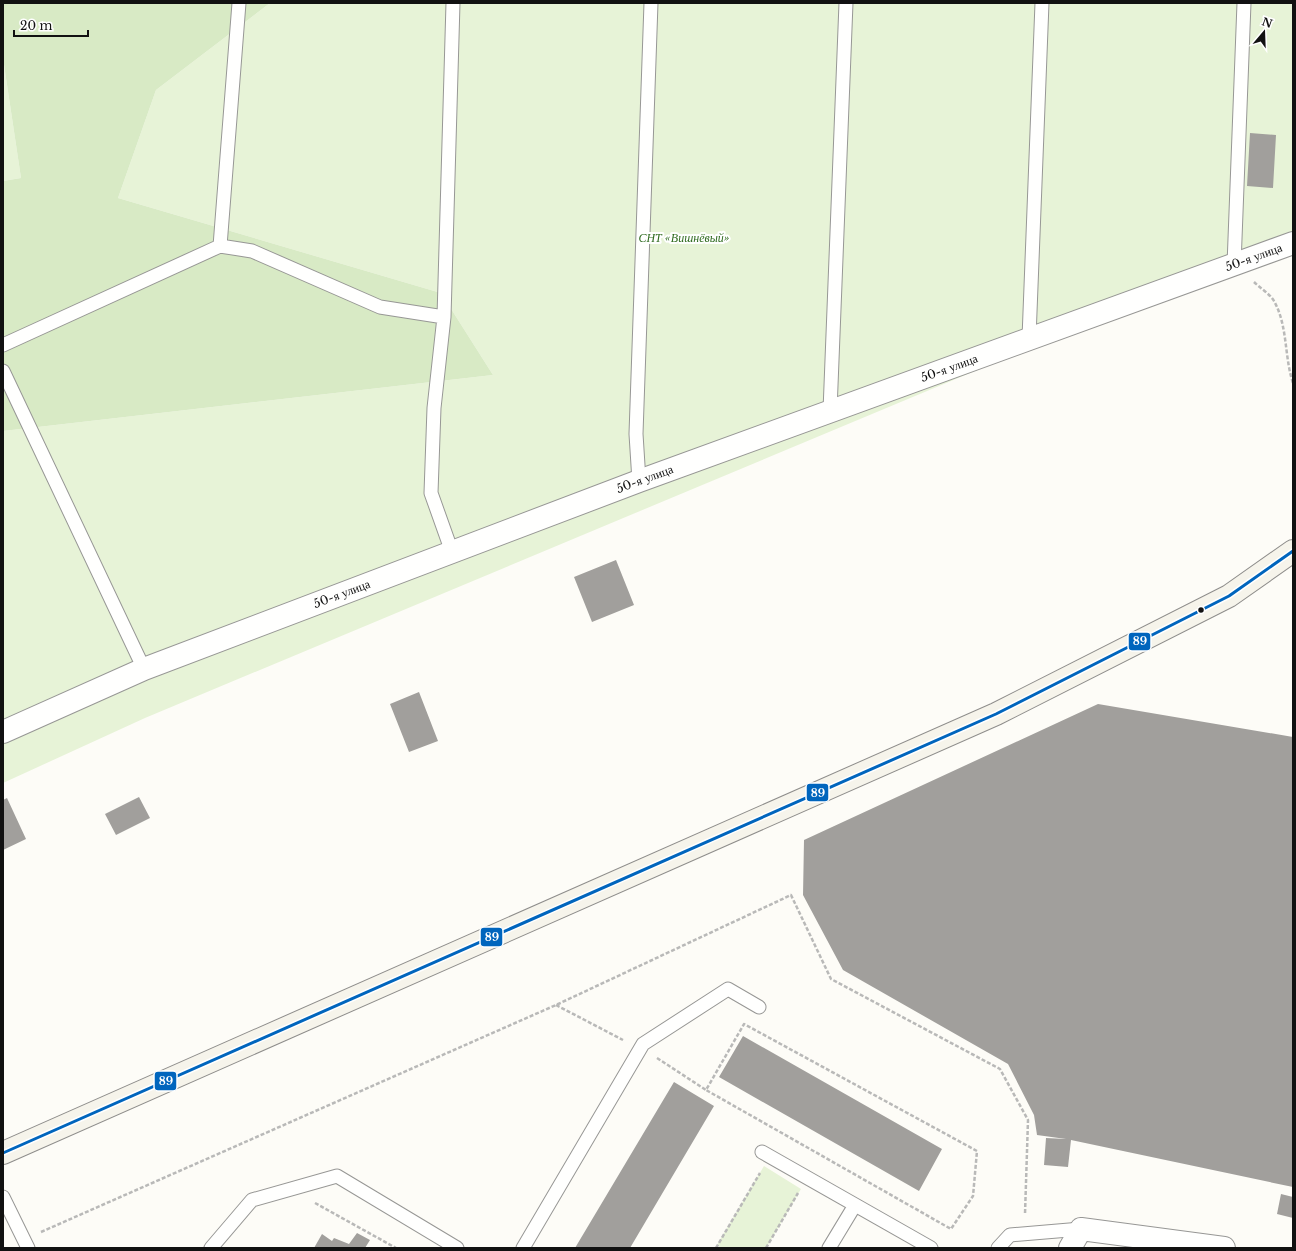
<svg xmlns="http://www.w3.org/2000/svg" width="1296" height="1251" font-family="'Libre Baskerville',serif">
<rect width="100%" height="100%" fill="#fdfcf7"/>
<path fill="#e7f3d7" d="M 270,3 L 1293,3 L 1293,238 L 145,718 L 3,783 L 3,431 L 493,375 L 441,293 L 118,198 L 156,90 Z
M 3,58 L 21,178 L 3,181 Z
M 764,1166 L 801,1189 L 766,1248 L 721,1248 L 717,1245 Z"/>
<path fill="#d8eac5" d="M 3,3 L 270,3 L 156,90 L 118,198 L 441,293 L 493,375 L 3,431 L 3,181 L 21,178 L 3,58 Z"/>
<path fill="#a19f9c" d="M 1250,133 L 1276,135 L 1273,188 L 1247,186 Z
M 616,560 L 634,605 L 592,622 L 574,577 Z
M 419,692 L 438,741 L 409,752 L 390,704 Z
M 1098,704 L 1293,737 L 1293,1187 L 1071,1140 L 1068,1167 L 1044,1165 L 1046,1138 L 1066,1139 L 1037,1135 L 1034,1115 L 1008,1064 L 843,970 L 803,895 L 804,840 Z
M 139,797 L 150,818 L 116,835 L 105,814 Z
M 7,798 L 26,839 L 3,850 L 3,800 Z
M 743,1036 L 942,1149 L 919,1191 L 719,1077 Z
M 674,1082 L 714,1106 L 685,1155 L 630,1248 L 575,1248 Z
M 1281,1194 L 1293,1197 L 1293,1218 L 1277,1214 Z
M 357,1233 L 370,1240 L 365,1248 L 314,1248 L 322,1234 L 332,1241 L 334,1238 L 349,1244 Z"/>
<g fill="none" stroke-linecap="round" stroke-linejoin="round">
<defs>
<path id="lane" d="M 220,246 L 239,3
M 1234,265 L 1244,3
M 1029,338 L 1042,3
M 3,345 L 220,246 L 252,251 L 380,307 L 444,317
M 3,371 L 144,669
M 830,411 L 846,3
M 639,481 L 636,434 L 651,3
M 452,552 L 431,493 L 434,408 L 444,317 L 453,3
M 762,1152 L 931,1248
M 3,1197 L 28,1248
M 211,1248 L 252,1200 L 337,1176 L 457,1248
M 523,1248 L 643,1044 L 728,989 L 759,1007
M 829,1248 L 855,1205
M 998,1248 L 1010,1235 L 1081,1229"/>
<g id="street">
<path id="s1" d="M 3,732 L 144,669 L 639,481 L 1293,243"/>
<path d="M 1070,1248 L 1081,1229 L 1224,1248"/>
</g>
<path id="secondary" d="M 3,1153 L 996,714 L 1229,596 L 1293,551"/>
</defs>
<use href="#lane" stroke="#979795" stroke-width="15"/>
<use href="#street" stroke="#979795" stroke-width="24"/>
<use href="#secondary" stroke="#8e8d8b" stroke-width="24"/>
<path stroke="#b9b9b8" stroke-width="2.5" stroke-dasharray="4 2" stroke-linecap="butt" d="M 1254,282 C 1260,288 1270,294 1274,301 C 1288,326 1284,356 1293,383
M 556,1005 L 623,1040
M 657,1058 L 706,1090 L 744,1024 L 977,1151 L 973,1196 L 951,1229 L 706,1090
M 315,1203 L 396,1248
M 41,1232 L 556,1005 L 791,895 L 831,979 L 1000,1069 L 1028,1120 L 1025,1214
M 716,1248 L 760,1173
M 766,1248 L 798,1193"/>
<use href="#lane" stroke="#fffffe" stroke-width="13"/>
<use href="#street" stroke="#fffffe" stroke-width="22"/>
<use href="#secondary" stroke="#f6f4eb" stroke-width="22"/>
<defs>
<path id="bus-1" d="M 3,1153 L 996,714 L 1229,596 L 1293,551"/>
</defs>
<use href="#bus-1" stroke="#fff" stroke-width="6"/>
<use href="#bus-1" stroke="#0065bd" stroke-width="3"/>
</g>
<circle fill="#111" stroke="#fff" stroke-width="1.5" cx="1201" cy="610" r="3.5"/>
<g text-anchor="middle" stroke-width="4" stroke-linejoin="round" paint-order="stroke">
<g font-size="12" font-style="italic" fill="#2f6b1f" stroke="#fff">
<text x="684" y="242">СНТ «Вишнёвый»</text>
</g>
<g font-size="12" fill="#111" stroke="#fff">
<text dy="4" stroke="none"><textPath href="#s1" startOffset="1338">50-я улица</textPath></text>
<text dy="4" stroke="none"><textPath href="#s1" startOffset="1014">50-я улица</textPath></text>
<text dy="4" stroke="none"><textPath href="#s1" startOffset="690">50-я улица</textPath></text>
<text dy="4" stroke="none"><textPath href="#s1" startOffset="366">50-я улица</textPath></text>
</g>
</g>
<g stroke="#fff" stroke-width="1.5">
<rect x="1128" y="632" width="23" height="19" rx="4" fill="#0065bd"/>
<rect x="806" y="783" width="23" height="19" rx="4" fill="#0065bd"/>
<rect x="480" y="927" width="23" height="20" rx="4" fill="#0065bd"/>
<rect x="154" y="1071" width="23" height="20" rx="4" fill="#0065bd"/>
</g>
<g font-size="11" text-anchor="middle" font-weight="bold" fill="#fff">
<text x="1140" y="645">89</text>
<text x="818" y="797">89</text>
<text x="492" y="941">89</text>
<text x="166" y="1085">89</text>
</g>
<rect width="1296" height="1251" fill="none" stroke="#111111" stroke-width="8"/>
<g transform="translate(1264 32) rotate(19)" stroke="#ffffff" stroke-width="3" paint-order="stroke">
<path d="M0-3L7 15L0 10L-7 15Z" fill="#111111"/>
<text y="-6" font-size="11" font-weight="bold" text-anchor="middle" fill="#111111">N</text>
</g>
<path d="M14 30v6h74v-6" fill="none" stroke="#111111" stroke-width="2"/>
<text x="20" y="30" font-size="12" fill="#111111" stroke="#ffffff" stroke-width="3" paint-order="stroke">20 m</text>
</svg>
